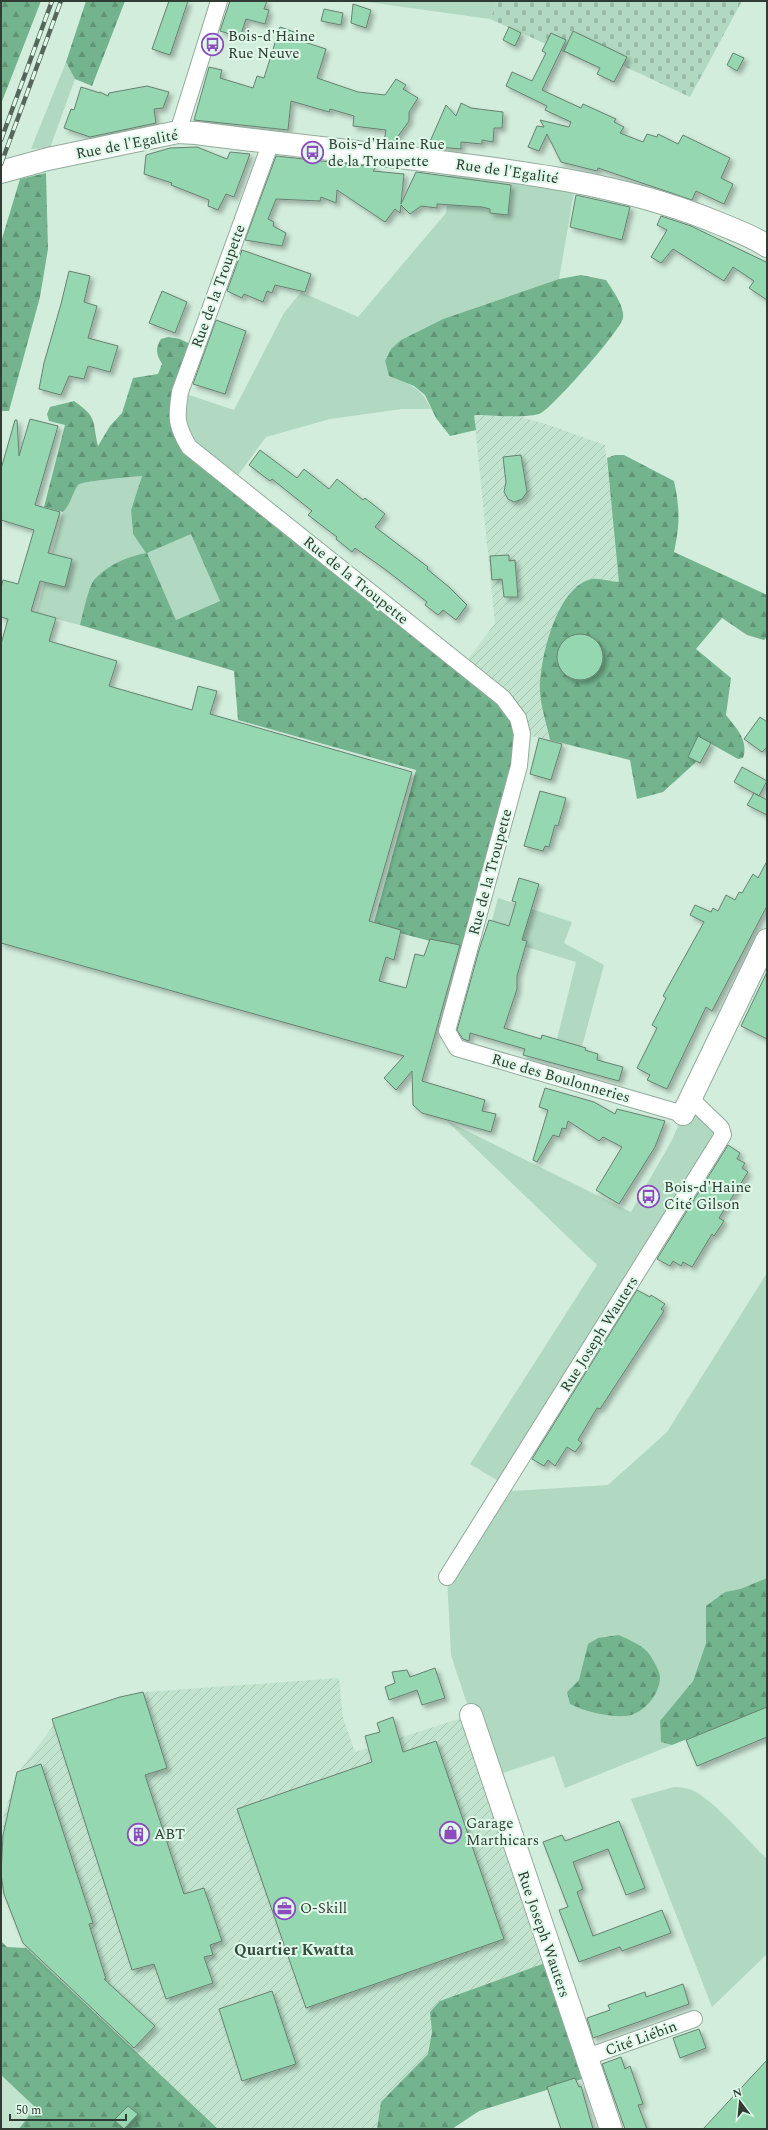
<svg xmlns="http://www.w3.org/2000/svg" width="768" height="2130" font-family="Spectral,serif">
<defs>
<pattern id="industrial-furrows" width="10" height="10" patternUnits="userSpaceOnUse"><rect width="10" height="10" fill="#c2e4cf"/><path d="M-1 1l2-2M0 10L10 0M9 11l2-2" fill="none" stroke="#a7c4b2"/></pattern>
<pattern id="forest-firs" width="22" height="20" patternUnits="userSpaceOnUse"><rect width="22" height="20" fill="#73b48e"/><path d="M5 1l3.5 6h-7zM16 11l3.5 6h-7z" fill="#5f9475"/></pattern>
<pattern id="cemetery-stones" width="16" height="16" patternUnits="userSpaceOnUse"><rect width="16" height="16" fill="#b1d8c0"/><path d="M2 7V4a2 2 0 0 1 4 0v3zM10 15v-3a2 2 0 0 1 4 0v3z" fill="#99baa6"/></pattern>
<filter id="shadow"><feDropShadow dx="3.5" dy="3.5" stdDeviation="2" flood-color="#0004"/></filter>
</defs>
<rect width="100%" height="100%" fill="#d2eddc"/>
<path fill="#c2e4cf" d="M 1,2075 L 35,2107 L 19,2129 L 1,2129 Z"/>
<path fill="url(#industrial-furrows)" d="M 474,415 L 517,416 L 546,424 L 605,445 L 620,583 L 630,760 L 522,734 L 463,666 L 495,623 Z
M 339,1678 L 343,1718 L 355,1752 L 471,1715 L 593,2075 L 479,2111 L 452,2129 L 218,2129 L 26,1948 L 2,1892 L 1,1846 L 4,1813 L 18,1773 L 56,1722 L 146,1692 Z"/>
<path fill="#b1d8c0" d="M 360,1 L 498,1 L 490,19 Z
M 66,62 L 75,79 L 50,148 L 31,149 Z
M 450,163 L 576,181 L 559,279 L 443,319 L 401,340 L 391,349 L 385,361 L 389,376 C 411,385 421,387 431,409 L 402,409 L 330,419 L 266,437 L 233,482 L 189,447 L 180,392 L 234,410 L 284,313 L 301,292 L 358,317 L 446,213 Z
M 142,476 L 131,510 L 133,534 L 147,553 L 191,533 L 220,601 L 176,620 L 146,553 C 128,556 107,565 95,580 C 88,588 83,614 80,625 L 36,614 L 63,512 C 71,504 72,494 78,485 C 81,481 132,477 142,476 Z
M 498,898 L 572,922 L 564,943 L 604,965 L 581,1050 L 556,1043 L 576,962 L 488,935 Z
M 690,1098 L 721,1128 L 505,1485 L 513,1491 L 608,1485 L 667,1432 L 767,1273 L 767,1578 L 740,1589 L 725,1592 L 707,1606 L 706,1643 L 693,1681 L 660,1721 L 661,1742 L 672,1745 L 565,1788 L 554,1756 L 491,1777 L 451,1655 L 447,1577 L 505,1485 L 470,1464 L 597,1265 L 447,1121 L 631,1212 L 672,1140 Z
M 674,1787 C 680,1787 686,1788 692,1790 C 713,1799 749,1842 767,1859 L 767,1954 L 712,2007 L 631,1799 Z"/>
<path fill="url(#forest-firs)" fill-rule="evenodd" d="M 1,1 L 41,1 L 1,104 Z
M 86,1 L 125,1 L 92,86 L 75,79 L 66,62 Z
M 46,173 L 48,249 L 40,297 L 9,411 L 1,411 L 1,242 L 20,179 Z
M 581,275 L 606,280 C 612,289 625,307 623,318 C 621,330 553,407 541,413 C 529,419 490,415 474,415 L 476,430 L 450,436 L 436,418 L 425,395 L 414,386 L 389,376 L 385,361 L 391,349 L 401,340 L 443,319 L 559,279 Z
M 168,337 L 180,339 L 196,347 L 179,430 L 503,698 L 522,734 L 468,951 L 373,926 L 416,770 L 238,720 L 234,671 L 80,625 C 83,614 88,588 94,580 C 107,565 128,556 146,553 L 133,534 L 131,510 L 142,476 C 132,477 81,481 78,485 C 72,494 71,504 63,512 L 44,507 L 65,425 L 49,421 L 47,414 L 50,407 L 74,401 C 98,418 92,420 98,446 L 110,426 L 122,413 L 133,378 L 158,374 L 162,364 C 156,354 155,349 161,339 ZM 191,534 L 220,601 L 176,620 L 147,553 Z
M 615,455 L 624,455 L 674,481 C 680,508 680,525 674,552 L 767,595 L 767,637 L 764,640 L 747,635 L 722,618 L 696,649 L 731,678 L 726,715 C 736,728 749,740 743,758 L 738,759 L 706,741 L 695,763 L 663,792 L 637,799 L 630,760 L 550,740 C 547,725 541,708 540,692 C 539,662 556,586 592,579 C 600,578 611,582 619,582 L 607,458 Z
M 767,1578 L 767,1708 L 672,1745 L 661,1742 L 660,1721 L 693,1681 L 706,1643 L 706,1606 L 725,1592 L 740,1589 Z
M 619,1635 C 629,1640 643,1645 650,1655 C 653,1660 660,1671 660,1677 C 660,1694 644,1714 626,1716 C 609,1717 585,1712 570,1704 L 567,1692 L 579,1680 L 588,1644 L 598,1638 Z
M 1,1941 L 7,1947 L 26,1948 L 218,2129 L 19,2129 L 35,2107 L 1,2075 Z
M 545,1963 L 582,2079 L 479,2111 L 452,2129 L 377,2129 L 381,2102 L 428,2054 L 432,2032 L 430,2012 L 440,2001 Z"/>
<path fill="url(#cemetery-stones)" d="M 498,1 L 742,1 L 690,97 L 600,55 L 595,66 L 490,19 Z"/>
<path fill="#95d7b0" stroke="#688071" filter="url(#shadow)" d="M 169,1 L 188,1 L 170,55 L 152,49 Z
M 230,1 L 267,1 L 264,9 L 269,10 L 265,24 L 246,19 L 240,37 L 220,31 Z
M 353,4 L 371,10 L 366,28 L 351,23 Z
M 324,9 L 343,13 L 341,25 L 321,21 Z
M 280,27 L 300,34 L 298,40 L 326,49 L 317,78 L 358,92 L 385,95 L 396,79 L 406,85 L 403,89 L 418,98 L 409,112 L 409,121 L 394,142 L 384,141 L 386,130 L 353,126 L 354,116 L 330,109 L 329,112 L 291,101 L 288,130 L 194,120 L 209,67 L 222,70 L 220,78 L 253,88 L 257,76 L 264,78 Z
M 509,27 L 521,33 L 515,46 L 503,40 Z
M 573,31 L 627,57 L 614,82 L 597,74 L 600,68 L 564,51 Z
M 551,33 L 566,40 L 542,90 L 581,108 L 583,104 L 616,119 L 614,122 L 624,127 L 620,133 L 643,142 L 647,134 L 657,137 L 658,134 L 678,144 L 683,135 L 730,158 L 721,178 L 733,184 L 724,204 L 696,191 L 692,200 L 598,168 L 597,171 L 561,162 L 547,134 L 539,151 L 528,147 L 537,126 L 544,127 L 540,120 L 569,127 L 571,122 L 545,110 L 547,106 L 506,86 L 512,72 L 532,81 L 546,53 L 542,51 Z
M 733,53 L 744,58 L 737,71 L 727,65 Z
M 147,86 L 169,92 L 163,108 L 154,109 L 156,123 L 90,137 L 64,128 L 71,109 L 74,110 L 81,87 L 100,93 L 100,92 L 108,96 L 109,93 Z
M 461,103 L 471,108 L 503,112 L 502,128 L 494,128 L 493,142 L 482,140 L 482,144 L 461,142 L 461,149 L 428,146 L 446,105 L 456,116 Z
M 197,147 L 227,159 L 230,152 L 250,154 L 234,197 L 226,194 L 218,210 L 208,206 L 209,200 L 171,185 L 172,183 L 144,174 L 146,155 L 170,148 Z
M 276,156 L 376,167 L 373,171 L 404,174 L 401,204 L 416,172 L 511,185 L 508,215 L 490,213 L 490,209 L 482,207 L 437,204 L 437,208 L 421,206 L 410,214 L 401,205 L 400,213 L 395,209 L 385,222 L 337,190 L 336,203 L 321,197 L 320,201 L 276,199 L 268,219 L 274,222 L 273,226 L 286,233 L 282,246 L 245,240 Z
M 576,195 L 630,207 L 622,240 L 570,227 Z
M 661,216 L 691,226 L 766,262 L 767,260 L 767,300 L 749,288 L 754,281 L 733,267 L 724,281 L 673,249 L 661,263 L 651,257 L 667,230 L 657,225 Z
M 242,250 L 311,274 L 305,292 L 275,285 L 272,293 L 267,291 L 263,302 L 244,294 L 242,298 L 227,291 Z
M 69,271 L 90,276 L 84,302 L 97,306 L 88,338 L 118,346 L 110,372 L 88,366 L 84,379 L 69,376 L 61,395 L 39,389 L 44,363 L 61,304 Z
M 162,291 L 187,302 L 175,333 L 149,323 Z
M 216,320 L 246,331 L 225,394 L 193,384 Z
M 30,419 L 58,426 L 35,505 L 60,512 L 48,553 L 72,559 L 65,587 L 40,581 L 31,611 L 56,618 L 49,641 L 117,661 L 109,686 L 192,710 L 198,686 L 205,688 L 217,691 L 210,714 L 412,772 L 369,921 L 401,930 L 394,960 L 386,957 L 379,981 L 406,988 L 415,954 L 424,956 L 430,939 L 460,945 L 422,1081 L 485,1100 L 482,1111 L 496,1114 L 491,1132 L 422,1113 L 413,1105 L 412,1071 L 396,1090 L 384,1078 L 404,1056 L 1,943 L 1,644 L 8,619 L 1,617 L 1,587 L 3,580 L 18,584 L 34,530 L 1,520 L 1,469 L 15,420 L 17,420 L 19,456 Z
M 260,450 L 297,478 L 304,469 L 329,489 L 337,479 L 363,500 L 365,498 L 385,514 L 375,527 L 428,567 L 427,569 L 449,587 L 467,605 L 456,620 L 443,610 L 438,615 L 425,605 L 427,602 L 386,570 L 355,548 L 352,552 L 346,547 L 336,539 L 337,537 L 308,515 L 312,511 L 272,479 L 270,481 L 249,465 Z
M 521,455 L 527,492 L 522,499 L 514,502 L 508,499 L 504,492 L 506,482 L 503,457 Z
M 509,555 L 509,561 L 515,560 L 518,597 L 504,597 L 502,579 L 492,580 L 490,556 Z
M557 657a23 23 0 1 1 46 0a23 23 0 1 1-46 0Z
M 760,717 L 767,722 L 767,747 L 762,752 L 744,739 Z
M 698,736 L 711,743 L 700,763 L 688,757 Z
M 539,738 L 562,744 L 551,780 L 530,774 Z
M 742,767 L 767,781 L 759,796 L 734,782 Z
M 540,791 L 566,798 L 558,826 L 555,825 L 549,847 L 545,846 L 543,851 L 524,846 Z
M 754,793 L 767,800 L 767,815 L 747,805 Z
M 767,861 L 767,906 L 712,1011 L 706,1007 L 667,1089 L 647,1080 L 650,1075 L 637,1068 L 657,1028 L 652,1025 L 666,998 L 663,996 L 704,922 L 690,915 L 695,905 L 711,912 L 713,908 L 718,911 L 726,895 L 735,900 L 739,892 L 742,893 L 753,874 L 758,878 Z
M 519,878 L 539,884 L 522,940 L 527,941 L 517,976 L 517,989 L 504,1028 L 541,1039 L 542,1035 L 586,1048 L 585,1050 L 598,1054 L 597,1060 L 623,1067 L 619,1081 L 523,1055 L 525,1049 L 470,1033 L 469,1041 L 463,1039 L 457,1030 L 479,950 L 489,920 L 509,926 L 516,902 L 512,901 Z
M 767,972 L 767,1039 L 741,1026 Z
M 545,1088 L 594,1102 L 615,1114 L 617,1109 L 665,1121 L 655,1147 L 619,1204 L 596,1190 L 622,1147 L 603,1137 L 599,1141 L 568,1121 L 566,1129 L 562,1128 L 559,1137 L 553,1135 L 537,1162 L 533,1160 L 548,1110 L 539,1107 Z
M 728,1145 L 740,1153 L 737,1159 L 745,1163 L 742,1168 L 748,1172 L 719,1218 L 724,1221 L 714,1236 L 712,1234 L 692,1267 L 683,1262 L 681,1266 L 673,1261 L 670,1266 L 657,1259 Z
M 637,1290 L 650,1297 L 651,1295 L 665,1304 L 661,1309 L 664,1311 L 600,1409 L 597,1408 L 578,1440 L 582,1443 L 575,1452 L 567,1447 L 555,1466 L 548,1460 L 544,1466 L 532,1459 Z
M 435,1668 L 445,1698 L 422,1705 L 417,1690 L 389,1700 L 385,1687 L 395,1683 L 392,1672 L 407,1670 L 410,1677 Z
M 143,1692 L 167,1768 L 145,1775 L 184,1894 L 204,1888 L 222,1941 L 210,1945 L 213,1955 L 204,1957 L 213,1983 L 166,1999 L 154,1964 L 132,1970 L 52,1719 L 120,1697 Z
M 767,1707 L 767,1737 L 697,1766 L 686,1740 Z
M 393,1717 L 403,1752 L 436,1741 L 504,1939 L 306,2008 L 237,1809 L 372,1762 L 365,1736 L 380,1732 L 377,1723 Z
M 41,1764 L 93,1923 L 89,1924 L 106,1979 L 104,1979 L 155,2026 L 134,2048 L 23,1943 L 4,1894 L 1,1874 L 3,1835 L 17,1772 Z
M 619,1821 L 645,1888 L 626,1895 L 608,1849 L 573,1862 L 583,1889 L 577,1892 L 593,1936 L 662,1910 L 671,1933 L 622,1951 L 620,1947 L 579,1962 L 559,1910 L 568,1907 L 543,1842 L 562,1835 L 565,1841 Z
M 683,1984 L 689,2004 L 593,2038 L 587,2018 L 610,2010 L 608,2005 L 645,1992 L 646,1997 Z
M 272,1991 L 296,2064 L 242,2081 L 219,2009 Z
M 699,2029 L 706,2048 L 680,2058 L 673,2038 Z
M 621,2057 L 625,2069 L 630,2066 L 643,2104 L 638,2105 L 647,2129 L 625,2129 L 602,2064 Z
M 767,2060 L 767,2129 L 703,2129 Z
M 575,2078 L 579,2087 L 581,2086 L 593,2129 L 561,2129 L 547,2087 Z
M 128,2106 L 138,2114 L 124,2129 L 114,2120 Z"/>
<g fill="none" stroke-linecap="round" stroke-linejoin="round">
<defs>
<path id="street" d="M 178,132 L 219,1
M 271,142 L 180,392 C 176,418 176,425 189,447 L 503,698 L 518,718 L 522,734 L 519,766 L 447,1031 L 457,1048 L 683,1114
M 447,1577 L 723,1135 L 721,1128 L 690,1098
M 587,2057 L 694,2019"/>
<path id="secondary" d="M 1,172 L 48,159 L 178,132 L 196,133 C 288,145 380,154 472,166 C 556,177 639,190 718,223 C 735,230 752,236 767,246
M 683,1114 L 767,940
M 471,1715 L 611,2129"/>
</defs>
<use href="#street" stroke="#91ab9b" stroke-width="18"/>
<use href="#secondary" stroke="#91ab9b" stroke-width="24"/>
<use href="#street" stroke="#fff" stroke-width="16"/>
<use href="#secondary" stroke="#fff" stroke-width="22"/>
<defs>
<path id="rail" d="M 1,140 L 52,1
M 1,164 L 61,1"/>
</defs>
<use href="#rail" stroke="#57665d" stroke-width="4.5"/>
<use href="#rail" stroke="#dffae9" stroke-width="3" stroke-dasharray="9" stroke-linecap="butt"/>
</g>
<defs>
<symbol id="bus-ring" viewBox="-11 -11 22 22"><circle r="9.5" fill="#dffae9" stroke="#8d4bc0" stroke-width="1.5"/><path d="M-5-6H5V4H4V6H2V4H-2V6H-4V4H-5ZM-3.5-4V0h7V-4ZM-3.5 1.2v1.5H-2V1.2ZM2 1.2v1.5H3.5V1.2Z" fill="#8d4bc0"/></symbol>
<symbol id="shop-ring" viewBox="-11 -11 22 22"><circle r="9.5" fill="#dffae9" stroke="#8d4bc0" stroke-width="1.5"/><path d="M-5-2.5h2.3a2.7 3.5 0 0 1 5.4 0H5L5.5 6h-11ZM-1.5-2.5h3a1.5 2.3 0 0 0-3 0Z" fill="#8d4bc0"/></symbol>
<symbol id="building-ring" viewBox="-11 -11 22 22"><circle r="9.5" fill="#dffae9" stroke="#8d4bc0" stroke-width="1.5"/><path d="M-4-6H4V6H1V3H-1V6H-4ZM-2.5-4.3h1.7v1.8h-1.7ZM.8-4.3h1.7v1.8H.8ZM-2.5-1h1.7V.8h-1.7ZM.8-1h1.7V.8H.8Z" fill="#8d4bc0"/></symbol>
<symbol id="office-ring" viewBox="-11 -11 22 22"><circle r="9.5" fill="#dffae9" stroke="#8d4bc0" stroke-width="1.5"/><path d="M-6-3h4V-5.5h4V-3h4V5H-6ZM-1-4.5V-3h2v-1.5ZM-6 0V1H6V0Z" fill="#8d4bc0"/></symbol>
</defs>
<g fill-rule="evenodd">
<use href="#bus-ring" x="200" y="32" width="25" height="25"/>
<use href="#bus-ring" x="300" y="140" width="25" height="25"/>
<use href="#bus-ring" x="636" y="1184" width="25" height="25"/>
<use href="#shop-ring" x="438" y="1820" width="25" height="25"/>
<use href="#building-ring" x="126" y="1822" width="25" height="25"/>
<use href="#office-ring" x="272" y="1896" width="25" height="25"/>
</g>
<g text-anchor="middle" stroke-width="4" stroke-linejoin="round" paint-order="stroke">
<g font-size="15" fill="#303b34" stroke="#dffae9" text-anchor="start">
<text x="228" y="41">Bois-d'Haine<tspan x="228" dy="17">Rue Neuve</tspan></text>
<text x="328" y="149">Bois-d'Haine Rue<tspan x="328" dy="17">de la Troupette</tspan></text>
<text x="664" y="1192">Bois-d'Haine<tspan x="664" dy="17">Cité Gilson</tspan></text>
<text x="466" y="1828">Garage<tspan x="466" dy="17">Marthicars</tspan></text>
<text x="154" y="1839">ABT</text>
<text x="300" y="1913">O-Skill</text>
</g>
<g font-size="15" fill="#303b34" stroke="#dffae9">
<text transform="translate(127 144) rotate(-11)" y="5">Rue de l'Egalité</text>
<text transform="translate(507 171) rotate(8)" y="5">Rue de l'Egalité</text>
<text transform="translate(218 286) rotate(-70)" y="5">Rue de la Troupette</text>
<text transform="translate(356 580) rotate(39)" y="5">Rue de la Troupette</text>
<text transform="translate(490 872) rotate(-75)" y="5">Rue de la Troupette</text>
<text transform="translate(561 1078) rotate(16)" y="5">Rue des Boulonneries</text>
<text transform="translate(599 1334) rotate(-58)" y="5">Rue Joseph Wauters</text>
<text transform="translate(544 1934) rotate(71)" y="5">Rue Joseph Wauters</text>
<text transform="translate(641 2038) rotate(-20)" y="5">Cité Liébin</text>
</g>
<g font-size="16" font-weight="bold" fill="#364c3f" stroke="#dffae9">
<text x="294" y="1955">Quartier Kwatta</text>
</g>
</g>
<rect width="768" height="2130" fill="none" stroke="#303b34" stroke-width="4"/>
<g transform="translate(740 2102) rotate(344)" stroke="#dffae9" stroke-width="3" paint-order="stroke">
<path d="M0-3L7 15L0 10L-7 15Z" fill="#303b34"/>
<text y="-6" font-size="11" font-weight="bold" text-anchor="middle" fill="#303b34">N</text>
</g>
<path d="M10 2114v6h116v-6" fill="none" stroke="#303b34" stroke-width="2"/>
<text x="16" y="2114" font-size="12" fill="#303b34" stroke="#dffae9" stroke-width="3" paint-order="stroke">50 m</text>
</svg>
